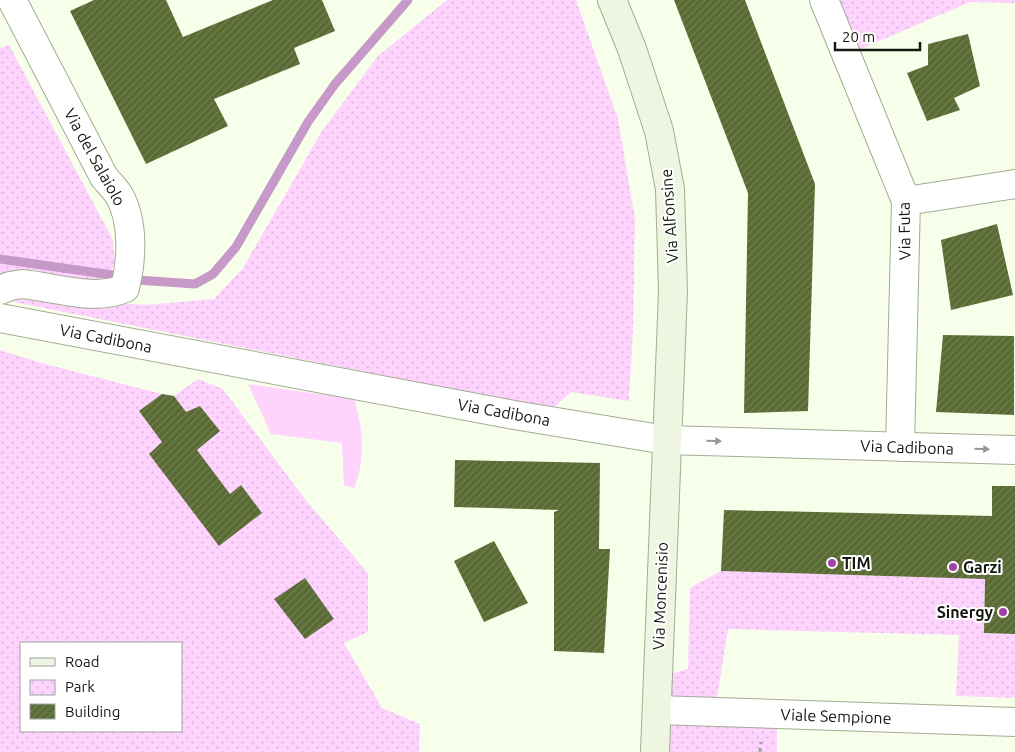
<svg xmlns="http://www.w3.org/2000/svg" width="1015" height="752" font-family="Ubuntu,sans-serif">
<defs>
<pattern id="park-dots" width="8" height="8" patternUnits="userSpaceOnUse" patternTransform="scale(1.25)"><rect width="8" height="8" fill="#fed4ff"/><path d="M2 2h.1M6 6h.1" fill="none" stroke="#d9b5d9" stroke-width="1.8" stroke-linecap="round"/></pattern>
<pattern id="building-hatch" width="6" height="6" patternUnits="userSpaceOnUse" patternTransform="scale(1.25)"><rect width="6" height="6" fill="#596b33"/><path d="M-1 1l2-2M0 6l6-6M5 7l2-2" fill="none" stroke="#717f54"/></pattern>
</defs>
<rect width="100%" height="100%" fill="#f7ffea"/>
<path fill="#fed4ff" d="M 248,384 L 354,399 C 363,428 366,460 354,488 L 344,485 L 342,443 L 271,434 Z"/>
<path fill="url(#park-dots)" fill-rule="evenodd" d="M 447,0 L 576,0 L 618,119 L 635,219 L 633,329 L 629,401 L 571,392 L 552,409 L 14,302 L 15,296 L 146,305 L 214,299 L 243,268 L 322,131 L 378,56 Z
M 824,0 L 1015,0 L 1015,3 L 970,2 L 847,55 Z
M 9,45 L 112,238 L 115,259 L 110,278 L 94,282 L 0,274 L 0,48 Z
M 0,350 L 45,364 L 162,394 L 174,396 L 198,379 L 223,389 L 304,498 L 368,573 L 368,632 L 344,643 L 382,708 L 420,724 L 419,752 L 0,752 ZM 21,643 L 181,643 L 181,731 L 21,731 Z
M 721,571 L 985,579 L 984,633 L 1015,634 L 1015,698 L 956,696 L 959,635 L 728,629 L 715,711 L 777,714 L 777,752 L 655,752 L 657,677 L 688,669 L 690,588 Z"/>
<g fill="none" stroke-linecap="round" stroke-linejoin="round">
<path stroke="#c699c8" stroke-width="9" d="M 0,259 L 112,275
M 137,280 L 195,284 L 213,274 L 236,247 L 308,122 L 335,84 L 408,0"/>
</g>
<path fill="url(#building-hatch)" d="M 94,0 L 166,0 L 183,37 L 273,0 L 322,0 L 335,31 L 294,48 L 300,64 L 214,99 L 228,126 L 146,164 L 70,11 Z
M 674,0 L 745,0 L 815,184 L 808,411 L 744,413 L 748,193 Z
M 968,34 L 980,86 L 954,98 L 960,110 L 927,121 L 907,73 L 928,65 L 928,44 Z
M 997,224 L 1013,295 L 951,310 L 941,240 Z
M 943,335 L 1014,336 L 1014,415 L 936,412 Z
M 162,394 L 174,396 L 186,412 L 200,406 L 220,431 L 197,450 L 230,494 L 241,485 L 262,513 L 219,546 L 149,454 L 162,442 L 139,411 Z
M 455,460 L 600,463 L 599,549 L 610,549 L 604,653 L 554,651 L 554,512 L 559,510 L 454,507 Z
M 992,486 L 1015,486 L 1015,634 L 984,633 L 985,579 L 721,571 L 724,510 L 992,516 Z
M 494,541 L 528,603 L 484,622 L 454,561 Z
M 305,578 L 334,619 L 305,639 L 274,599 Z"/>
<g fill="none" stroke-linecap="round" stroke-linejoin="round">
<defs>
<path id="street" d="M 824,0 L 906,201 L 900,447
M 906,201 L 1015,184
M 0,290 L 10,286 L 22,284 C 55,287 95,302 125,288 C 132,260 134,221 119,195 C 115,189 109,183 104,177 L 12,0
M 0,318 L 514,415 L 666,440 L 1015,450
M 657,710 L 1015,722"/>
<path id="secondary" d="M 612,0 L 632,49 L 659,131 L 670,189 L 673,291 L 655,752"/>
</defs>
<use href="#street" stroke="#a3ac93" stroke-width="30"/>
<use href="#secondary" stroke="#a3ac93" stroke-width="30"/>
<path stroke="#a1a797" stroke-width="3" stroke-dasharray="4 4" stroke-linecap="butt" d="M 760,752 L 761,742"/>
<use href="#street" stroke="#fff" stroke-width="28"/>
<use href="#secondary" stroke="#eef5e0" stroke-width="28"/>
</g>
<defs><path id="oneway-solid" d="M-6-.8H1V-3.2L6.5 0L1 3.2V.8H-6Z" transform="scale(1.25)"/></defs>
<g fill="#959793">
<use href="#oneway-solid" transform="translate(714 441) rotate(2)"/>
<use href="#oneway-solid" transform="translate(982 449) rotate(2)"/>
</g>
<g fill="#a241a8" stroke="#fff" stroke-width="2">
<circle cx="832" cy="563" r="5"/>
<circle cx="953" cy="567" r="5"/>
<circle cx="1003" cy="612" r="5"/>
</g>
<g text-anchor="middle" stroke-width="4" stroke-linejoin="round" paint-order="stroke">
<g font-size="16" fill="#14180f" stroke="#fff">
<text transform="translate(95 157) rotate(61)" y="6">Via del Salaiolo</text>
<text transform="translate(669 216) rotate(-94)" y="6">Via Alfonsine</text>
<text transform="translate(904 231) rotate(-91)" y="6">Via Futa</text>
<text transform="translate(106 338) rotate(11)" y="6">Via Cadibona</text>
<text transform="translate(504 412) rotate(10)" y="6">Via Cadibona</text>
<text transform="translate(907 447) rotate(2)" y="6">Via Cadibona</text>
<text transform="translate(660 596) rotate(-88)" y="6">Via Moncenisio</text>
<text transform="translate(836 716) rotate(2)" y="6">Viale Sempione</text>
</g>
<g font-size="16" font-weight="bold" fill="#14180f" stroke="#fff" text-anchor="start">
<text x="842" y="569">TIM</text>
<text x="963" y="573">Garzi</text>
<text x="993" y="618" text-anchor="end">Sinergy</text>
</g>
</g>
<rect x="20" y="642" width="162" height="90" fill="#ffffff" stroke="#a1a39f"/>
<rect x="30" y="658" width="25" height="8" fill="#eef5e0" stroke="#a1a39f"/>
<text x="65" y="667" font-size="15" fill="#14180f">Road</text>
<rect x="30" y="680" width="25" height="15" fill="url(#park-dots)" stroke="#a1a39f"/>
<text x="65" y="692" font-size="15" fill="#14180f">Park</text>
<rect x="30" y="704" width="25" height="15" fill="url(#building-hatch)" stroke="#a1a39f"/>
<text x="65" y="717" font-size="15" fill="#14180f">Building</text>
<path d="M835 42v8h85v-8" fill="none" stroke="#14180f" stroke-width="2.5"/>
<text x="842" y="42" font-size="15" fill="#14180f" stroke="#ffffff" stroke-width="4" paint-order="stroke">20 m</text>
</svg>
